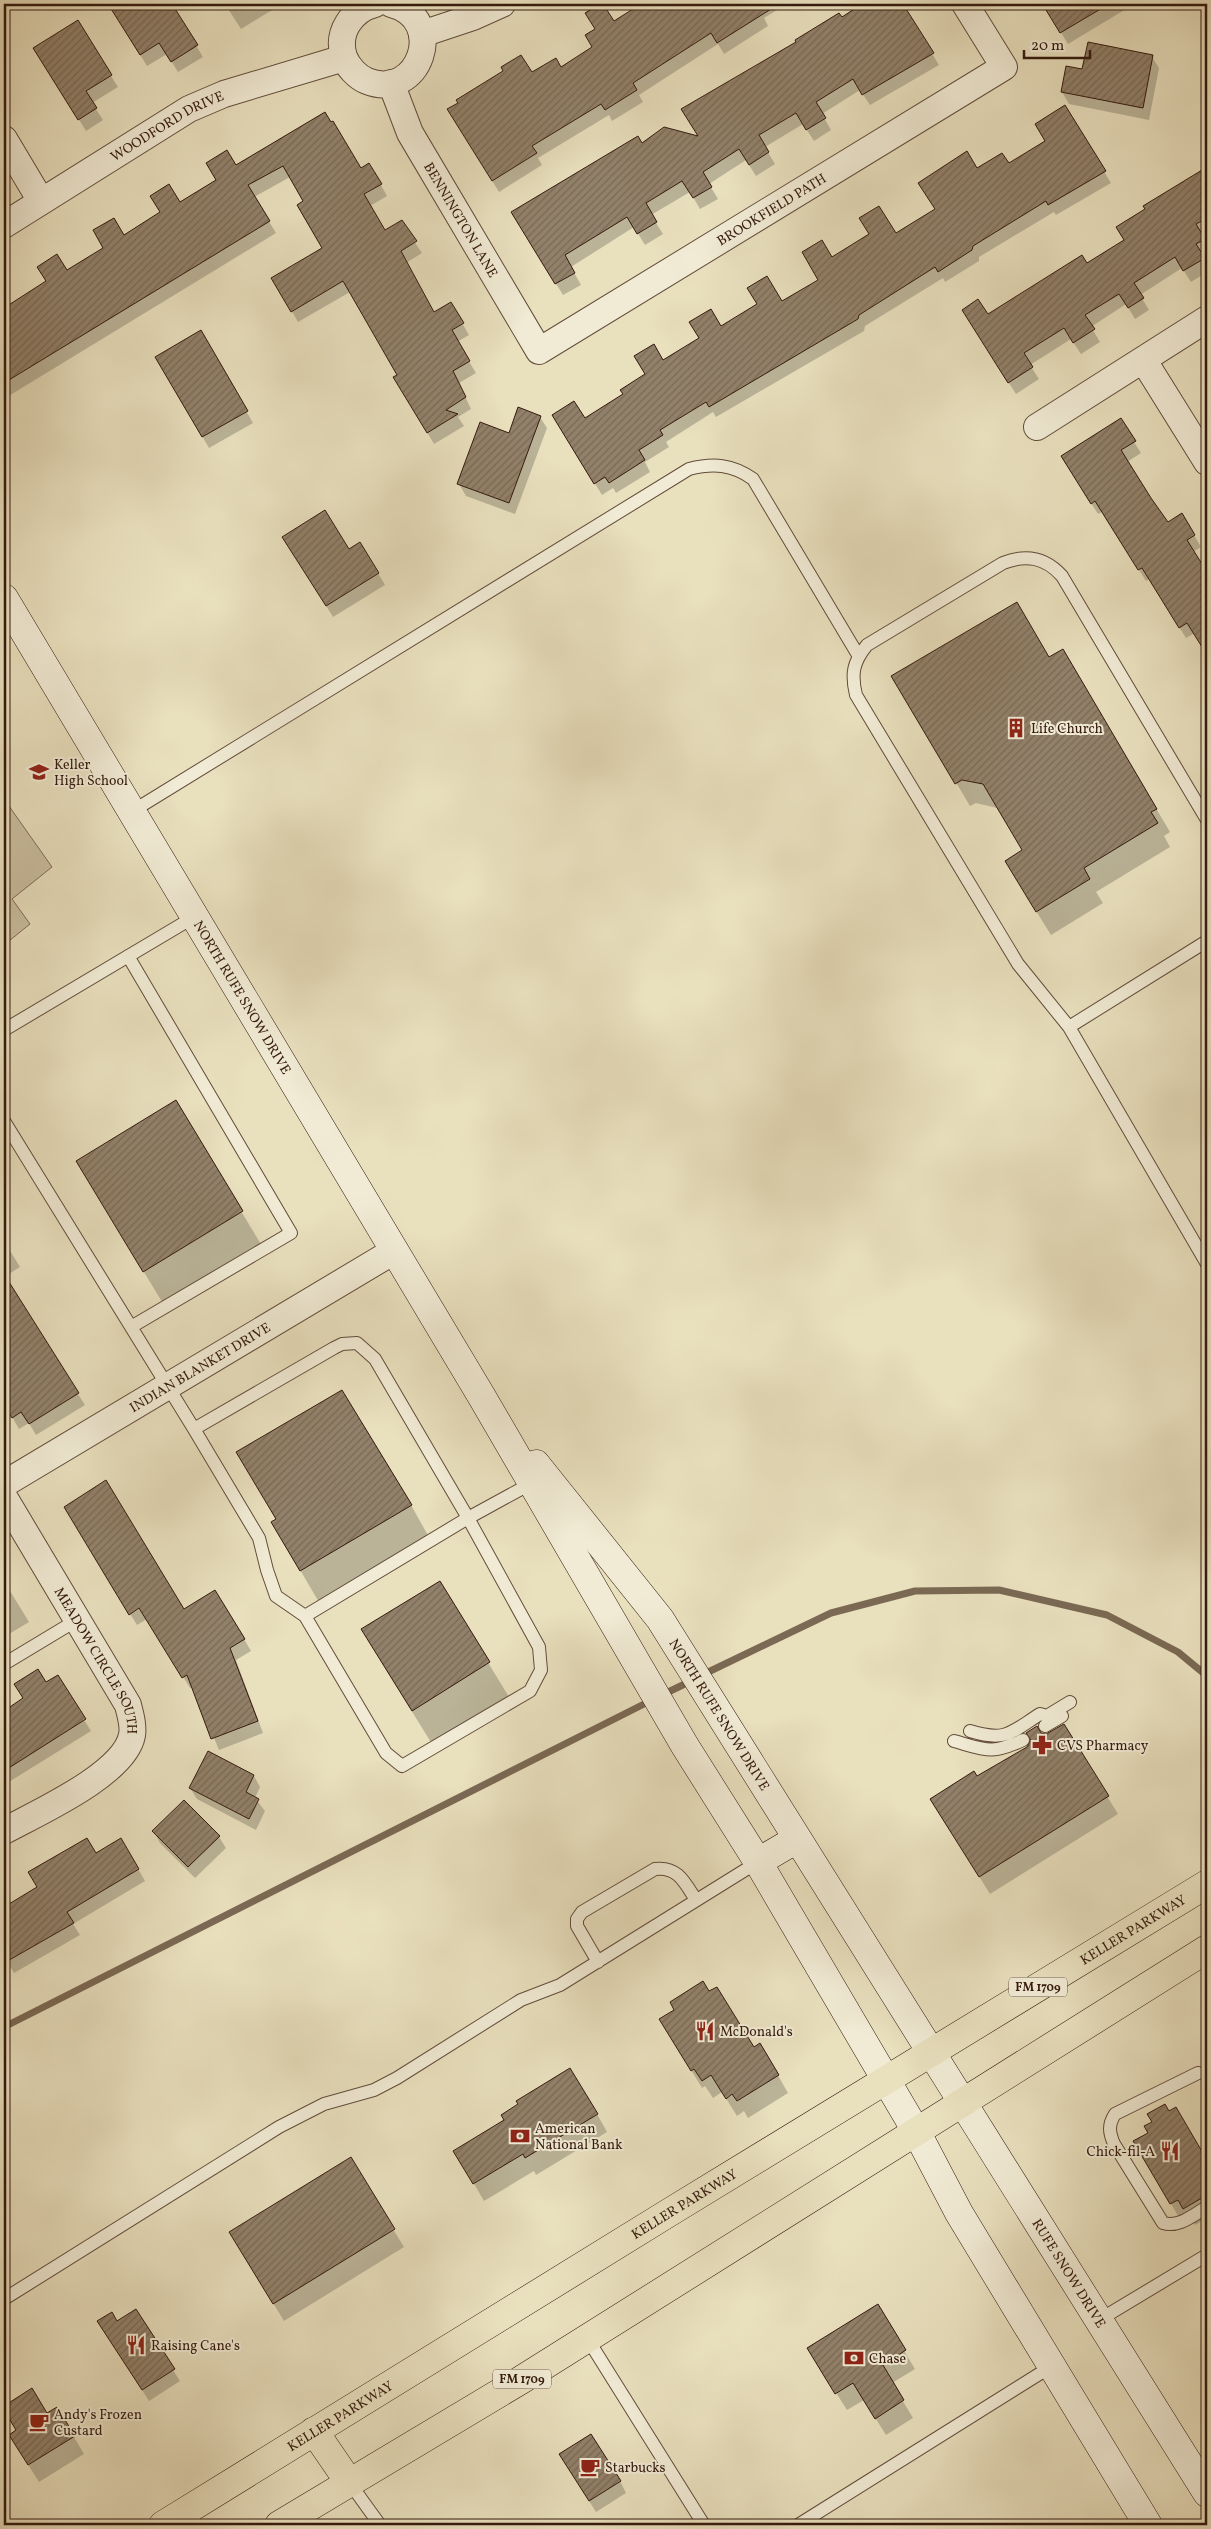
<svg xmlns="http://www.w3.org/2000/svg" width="1211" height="2529" font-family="Vollkorn,serif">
<defs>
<pattern id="building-hatch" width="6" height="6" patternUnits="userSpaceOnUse" patternTransform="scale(1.25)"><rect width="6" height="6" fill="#92816a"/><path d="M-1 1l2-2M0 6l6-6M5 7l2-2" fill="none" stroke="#786956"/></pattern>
</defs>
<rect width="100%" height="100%" fill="#e9e0be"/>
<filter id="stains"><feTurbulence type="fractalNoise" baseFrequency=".004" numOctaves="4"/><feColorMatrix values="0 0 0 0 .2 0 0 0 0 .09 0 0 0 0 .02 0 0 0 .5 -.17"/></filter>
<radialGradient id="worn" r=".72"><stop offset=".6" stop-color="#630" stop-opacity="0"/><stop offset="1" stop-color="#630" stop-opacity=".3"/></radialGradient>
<path fill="#cabea0" stroke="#7f6c57" d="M 4,799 L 52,867 L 12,899 L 30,924 L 4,945 Z"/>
<path fill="#0003" d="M 109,4 L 171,4 L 203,57 L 178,72 L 167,54 L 147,66 Z
M 225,4 L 282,4 L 241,29 Z
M 644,4 L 787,4 L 764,18 L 768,26 L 724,54 L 718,44 L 639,95 L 643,102 L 612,121 L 609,115 L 538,158 L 542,165 L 499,192 L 456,121 L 531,74 L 561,68 L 594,48 L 613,23 Z
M 865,4 L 901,4 L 939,65 L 870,105 L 860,90 L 822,114 L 831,130 L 814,141 L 803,124 L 765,147 L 775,164 L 756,176 L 746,160 L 709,184 L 718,199 L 700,209 L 690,192 L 651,215 L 663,234 L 645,245 L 634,227 L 571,267 L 581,285 L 563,295 L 519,224 L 641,144 L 700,138 L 841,18 Z
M 1059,4 L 1130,4 L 1131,6 L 1068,44 L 1048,11 Z
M 1152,57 L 1159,68 L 1149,120 L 1069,104 L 1062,92 L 1083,71 Z
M 42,60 L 111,76 L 118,87 L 92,103 L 103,120 L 86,131 Z
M 1064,107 L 1111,183 L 1056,215 L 1054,212 L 979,257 L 979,261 L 945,282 L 943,278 L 865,326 L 864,331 L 716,417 L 713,412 L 666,442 L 669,447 L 645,462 L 650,472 L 616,493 L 613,488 L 602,495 L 560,427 L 584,420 L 624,395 L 663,361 L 720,328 L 782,303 L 820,280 L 832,259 L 895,234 L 936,210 L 977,170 L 1008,165 L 1047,141 Z
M 325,114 L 360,169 L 369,164 L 387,196 L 370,206 L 385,232 L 401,222 L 422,253 L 406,263 L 434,314 L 451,304 L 469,335 L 457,342 L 476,373 L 459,383 L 471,409 L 458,417 L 464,426 L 434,444 L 395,378 L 398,376 L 350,292 L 298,322 L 273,278 L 324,248 L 305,202 L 290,177 L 254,197 L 276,233 L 7,397 L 4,392 L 4,309 Z
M 1207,165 L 1207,233 L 1202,236 L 1207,245 L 1207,253 L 1202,256 L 1207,265 L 1207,272 L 1191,282 L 1182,268 L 1140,295 L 1149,310 L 1135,319 L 1126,304 L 1091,327 L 1100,342 L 1081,354 L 1071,339 L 1030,365 L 1039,379 L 1016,394 L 970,322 L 988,316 L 1087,264 L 1126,240 L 1206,169 L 1205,166 Z
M 201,332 L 253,423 L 209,448 L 157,358 Z
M 540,417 L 547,428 L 515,514 L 466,496 L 459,484 L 509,434 Z
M 1134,442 L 1141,453 L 1127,462 L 1167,524 L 1194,535 L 1201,547 L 1193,552 L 1207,574 L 1207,653 L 1195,633 L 1186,638 L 1149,579 L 1146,581 L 1102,512 L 1098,514 L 1069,468 Z
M 291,549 L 348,550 L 378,573 L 385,585 L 333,617 Z
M 1063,651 L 1170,832 L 1164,836 L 1170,847 L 1096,892 L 1103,903 L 1051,935 L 1020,885 L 1024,851 L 997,808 L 976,803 L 970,806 L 907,700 L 1049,659 Z
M 175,1102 L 262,1246 L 164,1305 L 97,1195 Z
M 4,1241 L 20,1267 L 4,1277 L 85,1405 L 36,1435 L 29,1423 L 19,1429 L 4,1403 Z
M 411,1505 L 430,1539 L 320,1604 L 292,1556 Z
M 65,1507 L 184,1611 L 244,1639 L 251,1651 L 236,1660 L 263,1733 L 219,1750 L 193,1687 L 190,1688 L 147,1619 L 137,1625 Z
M 4,1581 L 29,1622 L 9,1634 L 4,1626 Z
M 439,1582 L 509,1697 L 432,1744 L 382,1663 Z
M 57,1676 L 91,1731 L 4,1785 L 4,1712 Z
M 1064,1726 L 1118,1814 L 990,1894 L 942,1817 L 977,1777 L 1030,1746 L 1040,1734 L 1046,1735 Z
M 254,1776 L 260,1787 L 255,1798 L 265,1811 L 256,1830 L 197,1799 L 190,1788 Z
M 154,1832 L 219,1837 L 226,1848 L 195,1878 L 160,1843 Z
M 121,1839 L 145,1881 L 73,1924 L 80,1935 L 14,1973 L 4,1956 L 4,1902 L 7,1907 L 38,1887 L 29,1872 L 50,1859 L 52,1861 L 95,1854 Z
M 671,2037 L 753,2048 L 760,2044 L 788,2093 L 748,2118 L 744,2111 L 737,2116 L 722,2092 L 713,2098 L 705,2086 L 702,2088 Z
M 1176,2109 L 1207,2162 L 1207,2218 L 1195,2225 L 1189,2216 L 1181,2221 L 1135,2142 L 1149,2133 L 1153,2122 Z
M 597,2114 L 607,2132 L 536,2175 L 534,2171 L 484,2201 L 455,2151 Z
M 350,2159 L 404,2247 L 284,2321 L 241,2250 Z
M 877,2306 L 915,2369 L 892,2383 L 913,2418 L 886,2435 L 864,2400 L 847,2410 L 819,2366 Z
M 117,2323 L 173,2370 L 180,2381 L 149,2401 L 106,2333 Z
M 31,2390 L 47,2415 L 57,2408 L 84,2454 L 39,2482 L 10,2436 L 17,2431 L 4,2408 Z
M 567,2466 L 620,2481 L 626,2493 L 596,2512 Z"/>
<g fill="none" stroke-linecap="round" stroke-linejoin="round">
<path stroke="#7b6954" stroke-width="7" d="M 702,1675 L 831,1613 L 915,1591 L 999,1590 L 1107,1615 L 1178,1652 L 1207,1676
M 662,1695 L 693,1680
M 4,2027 L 652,1700"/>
</g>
<path fill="url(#building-hatch)" stroke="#341a0e" d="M 108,4 L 172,4 L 198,45 L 171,62 L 159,43 L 140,55 Z
M 600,4 L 603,4 L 614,21 L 641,4 L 779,4 L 717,43 L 711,33 L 633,83 L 637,90 L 605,110 L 601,104 L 532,146 L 537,153 L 492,181 L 447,109 L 458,103 L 456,100 L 503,71 L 501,67 L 521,55 L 532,72 L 556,58 L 561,67 L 592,47 L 585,35 L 595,29 L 585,13 Z
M 862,4 L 903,4 L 934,53 L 862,95 L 853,79 L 816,102 L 826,118 L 806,130 L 796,113 L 759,135 L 769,152 L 749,165 L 739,149 L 703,172 L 712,187 L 693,198 L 682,181 L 646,203 L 657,222 L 637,234 L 627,217 L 565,255 L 575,273 L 555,284 L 511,212 L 638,136 L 642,143 L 664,127 L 698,136 L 681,109 L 796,42 L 795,40 L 839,13 L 842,17 Z
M 1057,4 L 1109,4 L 1060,33 L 1046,10 Z
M 78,20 L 112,75 L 86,91 L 97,108 L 78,120 L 33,48 Z
M 1088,42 L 1153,55 L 1143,108 L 1061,92 L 1066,66 L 1082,69 Z
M 1065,105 L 1106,171 L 1048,205 L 1046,201 L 973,246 L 972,250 L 938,272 L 935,267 L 859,315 L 858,319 L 709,407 L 706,402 L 660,430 L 663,435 L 639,450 L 645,460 L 609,483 L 605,477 L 594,484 L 552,415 L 574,401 L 585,418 L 623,394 L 620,390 L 645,374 L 634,356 L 654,344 L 663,360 L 699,338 L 689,322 L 711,309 L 721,326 L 757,304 L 747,288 L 767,276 L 782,301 L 818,280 L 802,252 L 822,240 L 832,257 L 869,234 L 859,218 L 879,206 L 896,233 L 935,209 L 918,183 L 967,151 L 977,168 L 1002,153 L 1009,163 L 1045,141 L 1035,124 Z
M 325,112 L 331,122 L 333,121 L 361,168 L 369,163 L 382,184 L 364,194 L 385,230 L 402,220 L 417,241 L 401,251 L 434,312 L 451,302 L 464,323 L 452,330 L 470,361 L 453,371 L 466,397 L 446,410 L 458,414 L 427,433 L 393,377 L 397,375 L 343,281 L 291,312 L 271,278 L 322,248 L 297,205 L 303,201 L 283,166 L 248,185 L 270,221 L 4,383 L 4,308 L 46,281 L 37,267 L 57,254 L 67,270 L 103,248 L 93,230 L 114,218 L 124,235 L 160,212 L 150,196 L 169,184 L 180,202 L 216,180 L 206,163 L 227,150 L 236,165 Z
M 1207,167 L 1207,218 L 1196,224 L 1205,239 L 1196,244 L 1205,258 L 1183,271 L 1175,257 L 1134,283 L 1144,298 L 1128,308 L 1119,294 L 1085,315 L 1095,329 L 1073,343 L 1064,328 L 1024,353 L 1033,367 L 1008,383 L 962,310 L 978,299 L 988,314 L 1082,255 L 1087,263 L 1124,240 L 1116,227 L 1145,209 L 1143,206 Z
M 201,330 L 248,411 L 202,437 L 155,357 Z
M 518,407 L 541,416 L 509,503 L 457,484 L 480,422 L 509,433 Z
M 1121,418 L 1136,441 L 1121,450 L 1151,498 L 1168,522 L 1182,513 L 1195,535 L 1187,540 L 1207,572 L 1207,655 L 1187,623 L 1179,628 L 1142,568 L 1138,570 L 1095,501 L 1091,504 L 1061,456 Z
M 325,510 L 349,549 L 360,542 L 379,573 L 326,606 L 282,537 Z
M 1017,602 L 1049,657 L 1063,649 L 1157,809 L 1151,812 L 1158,823 L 1084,868 L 1090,879 L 1036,912 L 1005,861 L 1022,850 L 983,784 L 962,780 L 955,784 L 891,676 Z
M 176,1100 L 243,1211 L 143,1272 L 76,1161 Z
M 4,1274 L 79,1393 L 29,1424 L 21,1412 L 12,1418 L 4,1406 Z
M 342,1390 L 412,1505 L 300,1571 L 271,1522 L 276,1519 L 236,1452 Z
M 106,1480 L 184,1609 L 215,1590 L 245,1639 L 230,1648 L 258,1721 L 211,1739 L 187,1675 L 182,1678 L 139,1608 L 129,1615 L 64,1507 Z
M 440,1581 L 490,1662 L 412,1711 L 361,1629 Z
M 38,1669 L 46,1682 L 58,1675 L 86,1719 L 4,1771 L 4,1711 L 23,1698 L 14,1684 Z
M 1064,1724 L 1109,1796 L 979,1877 L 930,1799 L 974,1771 L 977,1776 L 1027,1747 L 1031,1740 L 1026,1733 L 1037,1726 L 1041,1733 L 1046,1734 Z
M 208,1751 L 254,1775 L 246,1792 L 259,1799 L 249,1819 L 189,1788 Z
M 184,1800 L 220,1836 L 188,1867 L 152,1831 Z
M 87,1838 L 96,1853 L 121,1838 L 139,1869 L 67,1912 L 74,1923 L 4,1963 L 4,1907 L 37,1887 L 28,1872 Z
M 703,1981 L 709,1991 L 717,1987 L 754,2047 L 760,2043 L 779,2075 L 737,2101 L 732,2094 L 726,2099 L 711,2075 L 702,2081 L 694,2069 L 691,2071 L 659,2019 L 674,2010 L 670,2002 Z
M 570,2068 L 598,2114 L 525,2158 L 523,2154 L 473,2184 L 453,2151 L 504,2120 L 501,2115 L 518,2104 L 516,2101 Z
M 1165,2104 L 1169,2111 L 1176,2107 L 1207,2160 L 1207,2195 L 1183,2209 L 1178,2200 L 1170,2204 L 1133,2141 L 1148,2133 L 1144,2126 L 1152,2122 L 1147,2114 Z
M 351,2157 L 395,2229 L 273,2304 L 229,2232 Z
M 878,2304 L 906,2350 L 883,2365 L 904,2400 L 875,2419 L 853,2383 L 835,2394 L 807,2348 Z
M 136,2309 L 175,2369 L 142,2390 L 97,2321 L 112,2312 L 117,2321 Z
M 32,2388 L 47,2413 L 57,2407 L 75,2436 L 28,2465 L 9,2435 L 16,2430 L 4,2410 L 4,2406 Z
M 591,2434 L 621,2481 L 589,2501 L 559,2454 Z"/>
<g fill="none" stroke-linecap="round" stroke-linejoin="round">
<defs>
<path id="service" d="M 131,812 L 689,469 C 713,463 732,464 753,479 L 858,655
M 1207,941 L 1069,1027 L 1207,1264
M 128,956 L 291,1233 L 131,1327
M 1069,1027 L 1018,964 L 856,695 C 851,674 853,662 867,645 L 1003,563 C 1026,554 1045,557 1062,576 L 1207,820
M 4,1030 L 194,917
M 4,1121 L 194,1429 L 259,1538 L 267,1570 L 276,1596 L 305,1616 L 386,1753 L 402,1766 L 530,1691 L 541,1670 L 539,1647 L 468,1518 L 305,1616
M 194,1429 L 334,1348 L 342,1344 L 357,1343 L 375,1359 L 468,1518 L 532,1483
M 4,1664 L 77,1620
M 1045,1726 L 1062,1716
M 970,1731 C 1006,1742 1010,1733 1040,1714 L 1047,1716 L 1070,1702
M 954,1741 C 986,1750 991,1755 1023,1740
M 598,1962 L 577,1926 L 577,1919 L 582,1912 L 655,1869 C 678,1866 685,1883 696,1900
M 1198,2073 L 1115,2114 C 1108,2125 1109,2132 1114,2144 L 1163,2223 C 1179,2228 1193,2215 1207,2207
M 4,2299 L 279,2127 L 324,2104 L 374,2090 L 397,2078 L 521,2000 L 560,1985 L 758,1862
M 1099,2320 L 1207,2255
M 587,2338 L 704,2525
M 349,2482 L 380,2525
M 798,2525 L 1052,2366"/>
<g id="minor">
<path d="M 375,4 C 352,10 336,32 344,57 C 348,67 357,77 367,81 C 419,102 449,19 391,4"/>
<path d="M 422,34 L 473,17 L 502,4"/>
<path id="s1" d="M 391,83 L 410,133 L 539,351 L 1004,67 L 965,4"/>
<path d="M 4,139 L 41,201"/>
<path id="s2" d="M 4,225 L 189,109 L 224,94 L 344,58"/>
<path d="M 1144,361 L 1207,462"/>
<path d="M 1037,427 L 1207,319"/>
<path id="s3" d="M 4,1484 L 394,1251"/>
<path id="s4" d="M 4,1497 L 128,1705 C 130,1714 134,1725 132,1735 C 125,1774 37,1813 4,1831"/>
</g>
<g id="secondary">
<path id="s5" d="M 4,598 L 482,1397 L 685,1746 L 758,1862 L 916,2131 L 959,2213 L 1148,2525"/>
<path id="s6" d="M 536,1464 L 660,1619 L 1207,2493"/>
<path d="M 758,1862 L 797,1839"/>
</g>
<g id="primary">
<path d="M 314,2431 L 349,2482"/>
<path id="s7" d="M 163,2525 L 670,2212 L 1207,1884"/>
<path d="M 279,2525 L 521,2380 L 1207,1949"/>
</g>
</defs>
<use href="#service" stroke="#614c3a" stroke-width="14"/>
<use href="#minor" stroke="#614c3a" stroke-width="28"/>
<use href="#secondary" stroke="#341a0e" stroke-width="29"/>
<use href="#primary" stroke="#341a0e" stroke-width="29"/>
<use href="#service" stroke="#f1ebd5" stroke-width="12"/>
<use href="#minor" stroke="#f1ebd5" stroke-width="26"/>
<use href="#secondary" stroke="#f1ebd5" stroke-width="28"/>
<use href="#primary" stroke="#e9e0be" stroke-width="28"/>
</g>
<defs>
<symbol id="building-bare" viewBox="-9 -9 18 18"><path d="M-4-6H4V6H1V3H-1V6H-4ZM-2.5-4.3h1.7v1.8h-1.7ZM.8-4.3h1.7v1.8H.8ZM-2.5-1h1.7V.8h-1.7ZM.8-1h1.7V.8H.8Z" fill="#8f2418" stroke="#f1ebd5" stroke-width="2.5" paint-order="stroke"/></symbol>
<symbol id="school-bare" viewBox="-9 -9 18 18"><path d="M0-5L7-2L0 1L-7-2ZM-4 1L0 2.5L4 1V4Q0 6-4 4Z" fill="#8f2418" stroke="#f1ebd5" stroke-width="2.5" paint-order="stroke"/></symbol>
<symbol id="pharmacy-bare" viewBox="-9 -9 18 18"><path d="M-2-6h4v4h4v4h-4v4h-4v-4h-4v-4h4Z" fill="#8f2418" stroke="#f1ebd5" stroke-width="2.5" paint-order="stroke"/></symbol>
<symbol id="restaurant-bare" viewBox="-9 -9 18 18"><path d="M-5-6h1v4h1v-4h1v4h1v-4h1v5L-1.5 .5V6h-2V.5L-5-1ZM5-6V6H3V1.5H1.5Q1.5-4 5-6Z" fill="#8f2418" stroke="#f1ebd5" stroke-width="2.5" paint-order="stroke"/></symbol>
<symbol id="bank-bare" viewBox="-9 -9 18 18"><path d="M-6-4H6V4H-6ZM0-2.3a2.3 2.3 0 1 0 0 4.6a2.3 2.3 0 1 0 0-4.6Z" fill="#8f2418" stroke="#f1ebd5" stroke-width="2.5" paint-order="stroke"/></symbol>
<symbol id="cafe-bare" viewBox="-9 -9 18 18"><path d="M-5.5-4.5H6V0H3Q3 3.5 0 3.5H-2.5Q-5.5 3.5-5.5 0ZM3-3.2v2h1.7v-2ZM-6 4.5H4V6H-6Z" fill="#8f2418" stroke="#f1ebd5" stroke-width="2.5" paint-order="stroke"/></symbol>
</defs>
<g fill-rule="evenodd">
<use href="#building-bare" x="1002" y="714" width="28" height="28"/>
<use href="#school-bare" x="25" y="758" width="28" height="28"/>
<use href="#pharmacy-bare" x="1028" y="1731" width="28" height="28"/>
<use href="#restaurant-bare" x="691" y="2017" width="28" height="28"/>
<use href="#bank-bare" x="506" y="2122" width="28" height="28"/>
<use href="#restaurant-bare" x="1156" y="2137" width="28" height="28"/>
<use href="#restaurant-bare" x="122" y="2331" width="28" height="28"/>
<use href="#bank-bare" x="840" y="2344" width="28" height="28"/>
<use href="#cafe-bare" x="25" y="2408" width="28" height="28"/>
<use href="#cafe-bare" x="576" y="2453" width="28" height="28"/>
</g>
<g text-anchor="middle" stroke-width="4" stroke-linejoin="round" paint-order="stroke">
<g fill="#f1ebd5" stroke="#6d594a" stroke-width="1">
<rect x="1009" y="1977.5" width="58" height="19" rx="4"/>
<rect x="493" y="2369.5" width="58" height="19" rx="4"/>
</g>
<g font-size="12" font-weight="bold" fill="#341a0e">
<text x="1038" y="1991">FM 1709</text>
<text x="522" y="2383">FM 1709</text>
</g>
<g font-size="14" fill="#341a0e" stroke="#f1ebd5">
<text dy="5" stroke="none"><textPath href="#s2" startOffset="191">WOODFORD DRIVE</textPath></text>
<text dy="5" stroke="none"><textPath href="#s1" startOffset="579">BROOKFIELD PATH</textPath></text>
<text dy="5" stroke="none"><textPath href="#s1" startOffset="154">BENNINGTON LANE</textPath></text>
<text dy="5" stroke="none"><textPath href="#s5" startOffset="465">NORTH RUFE SNOW DRIVE</textPath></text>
<text dy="5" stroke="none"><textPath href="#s3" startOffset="228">INDIAN BLANKET DRIVE</textPath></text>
<text dy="5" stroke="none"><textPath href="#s4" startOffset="189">MEADOW CIRCLE SOUTH</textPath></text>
<text dy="5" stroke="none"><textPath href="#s6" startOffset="311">NORTH RUFE SNOW DRIVE</textPath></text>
<text dy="5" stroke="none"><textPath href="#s7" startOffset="1138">KELLER PARKWAY</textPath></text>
<text dy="5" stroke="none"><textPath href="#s7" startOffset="612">KELLER PARKWAY</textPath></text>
<text dy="5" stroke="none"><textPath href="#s6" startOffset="970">RUFE SNOW DRIVE</textPath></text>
<text dy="5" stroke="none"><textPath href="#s7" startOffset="208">KELLER PARKWAY</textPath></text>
</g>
<g font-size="14" fill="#341a0e" stroke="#f1ebd5" text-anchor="start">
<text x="1031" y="733">Life Church</text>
<text x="54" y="769">Keller<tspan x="54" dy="16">High School</tspan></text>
<text x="1057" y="1750">CVS Pharmacy</text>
<text x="720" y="2036">McDonald's</text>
<text x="535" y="2133">American<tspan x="535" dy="16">National Bank</tspan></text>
<text x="1155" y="2156" text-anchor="end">Chick-fil-A</text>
<text x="151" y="2350">Raising Cane's</text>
<text x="869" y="2363">Chase</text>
<text x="54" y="2419">Andy's Frozen<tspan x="54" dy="16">Custard</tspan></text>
<text x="605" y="2472">Starbucks</text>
</g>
</g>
<rect width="1211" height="2529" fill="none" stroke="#e9e0be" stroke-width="20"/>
<rect x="5" y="5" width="1201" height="2519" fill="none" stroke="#341a0e" stroke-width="2.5"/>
<rect x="10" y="10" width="1191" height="2509" fill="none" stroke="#341a0e"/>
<path d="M1024 50v8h66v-8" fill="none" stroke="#341a0e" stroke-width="2.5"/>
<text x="1031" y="50" font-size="15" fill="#341a0e" stroke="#f1ebd5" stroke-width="4" paint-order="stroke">20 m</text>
<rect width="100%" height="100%" filter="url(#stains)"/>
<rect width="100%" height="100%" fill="url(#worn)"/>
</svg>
